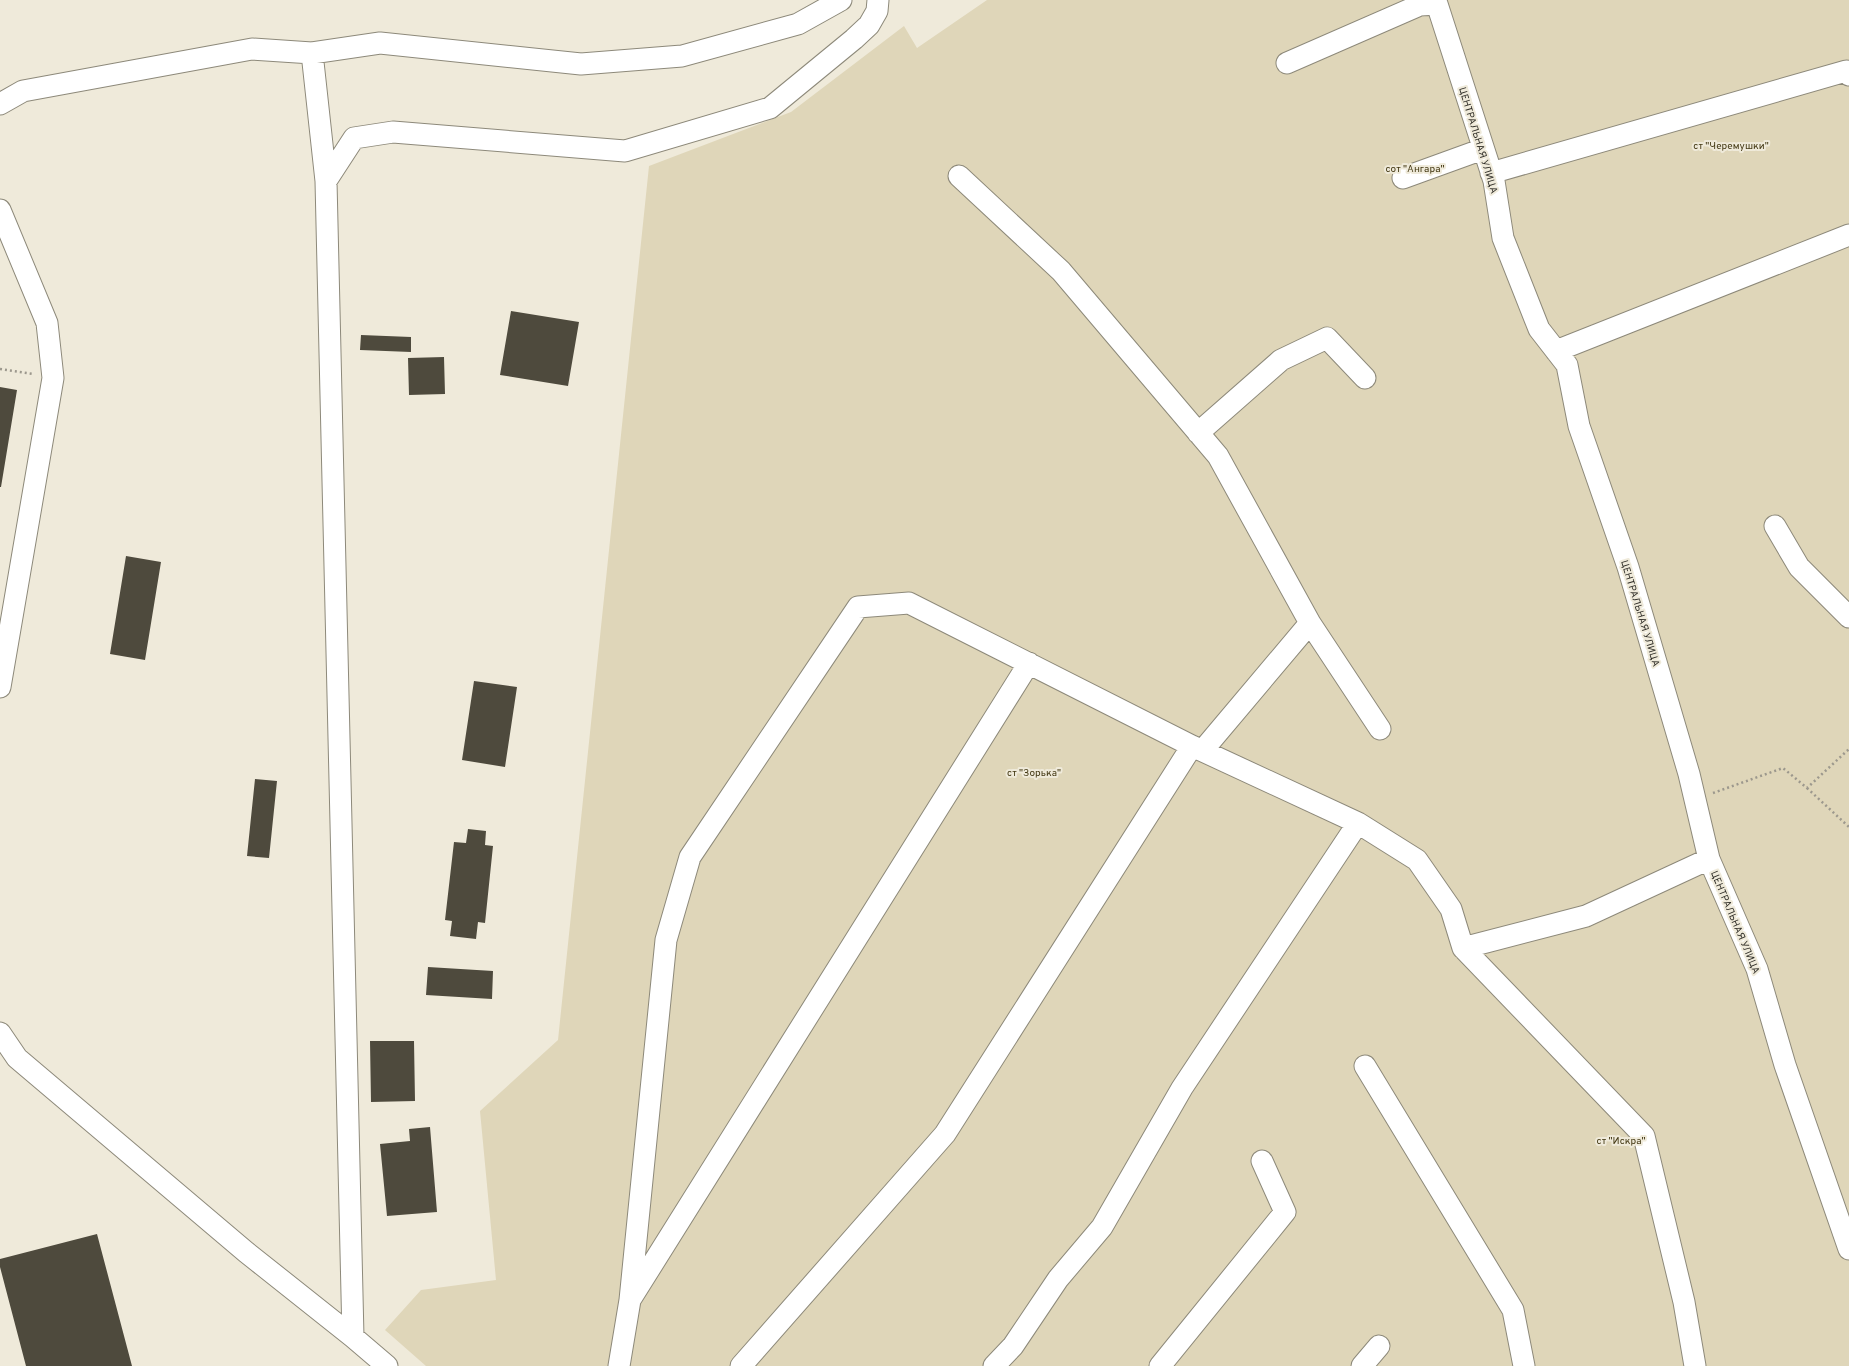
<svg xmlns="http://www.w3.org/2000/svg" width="1849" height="1366" font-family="Overpass,sans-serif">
<rect width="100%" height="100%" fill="#efeada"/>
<path fill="#dfd6b9" d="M 987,0 L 1849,0 L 1849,1366 L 426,1366 L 385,1330 L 421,1290 L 496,1280 L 480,1111 L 558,1040 L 649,166 L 791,112 L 904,26 L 917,48 Z"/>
<path fill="#4e4a3d" d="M 511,311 L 579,322 L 568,386 L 500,375 Z
M 361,335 L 411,337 L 411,352 L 360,350 Z
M 444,357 L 445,394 L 409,395 L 408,358 Z
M 0,387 L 17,390 L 1,487 L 0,487 Z
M 126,556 L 161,562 L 145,660 L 110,654 Z
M 474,681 L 517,687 L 505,767 L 462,760 Z
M 255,779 L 277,781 L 269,858 L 247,856 Z
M 468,829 L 486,831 L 485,845 L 493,846 L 485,923 L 478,922 L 476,939 L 450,936 L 452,921 L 445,920 L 454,842 L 466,843 Z
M 428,967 L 493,971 L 492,999 L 426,995 Z
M 370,1041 L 414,1041 L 415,1101 L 371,1102 Z
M 430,1127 L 437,1212 L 387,1216 L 380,1144 L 410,1141 L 409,1129 Z
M 97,1234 L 132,1366 L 26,1366 L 0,1267 L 0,1259 Z"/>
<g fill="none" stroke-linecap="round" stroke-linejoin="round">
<defs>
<path id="minor" d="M 1417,0 L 1420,5 L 1437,4 L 1494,181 L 1503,238 L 1539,329 L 1567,365 L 1579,426 L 1628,567 L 1689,774 L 1709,859 L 1757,969 L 1785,1065 L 1849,1249
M 312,53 L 326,181 L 353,1337
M 1287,63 L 1420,5
M 0,104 L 23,91 L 252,49 L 312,53 L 380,43 L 581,64 L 682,56 L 798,24 L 841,0
M 1491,173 L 1846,71 L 1849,75
M 959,176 L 1061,271 L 1218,456 L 1310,623 L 1203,750
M 1403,178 L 1483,149
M 326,181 L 354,138 L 393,132 L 625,151 L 770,108 L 854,39 L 869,25 L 877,11 L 878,0
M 0,210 L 47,323 L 53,378 L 0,687
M 1556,351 L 1849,235
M 1198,433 L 1281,360 L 1327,338 L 1365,378
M 1775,526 L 1799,567 L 1849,617
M 1310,623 L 1380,729
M 1463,948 L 1586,916 L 1709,859
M 0,1033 L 17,1058 L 246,1252 L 353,1337 L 387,1366
M 1365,1066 L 1513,1310 L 1524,1366
M 630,1300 L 666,940 L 690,857 L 858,607 L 909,603 L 1192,746 L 1358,823 L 1417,860 L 1451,909 L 1463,948 L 1644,1136 L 1684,1302 L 1695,1366
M 619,1366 L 630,1300 L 1029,663
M 741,1366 L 945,1134 L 1192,746
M 994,1366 L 1013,1346 L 1058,1279 L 1102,1227 L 1182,1088 L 1358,823
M 1160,1366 L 1285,1212 L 1262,1161
M 1362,1366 L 1379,1346"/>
</defs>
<use href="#minor" stroke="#8d897a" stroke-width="23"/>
<path stroke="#9c988d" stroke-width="2.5" stroke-dasharray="2 3" stroke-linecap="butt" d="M 0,369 L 33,374
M 1807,788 L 1849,827
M 1713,793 L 1783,768 L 1807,788 L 1849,749"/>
<use href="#minor" stroke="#fff" stroke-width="21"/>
</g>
<g text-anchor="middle" stroke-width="4" stroke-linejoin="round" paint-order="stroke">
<g font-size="10" fill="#2e2c26" stroke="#efeada">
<text transform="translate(1479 140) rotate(73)" y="4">ЦЕНТРАЛЬНАЯ УЛИЦА</text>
<text transform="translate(1641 613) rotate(73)" y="4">ЦЕНТРАЛЬНАЯ УЛИЦА</text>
<text transform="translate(1736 922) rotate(67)" y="4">ЦЕНТРАЛЬНАЯ УЛИЦА</text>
</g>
<g font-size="10" fill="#433813" stroke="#efeada">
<text x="1731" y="149">ст "Черемушки"</text>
<text x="1415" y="172">сот "Ангара"</text>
<text x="1034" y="776">ст "Зорька"</text>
<text x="1621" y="1144">ст "Искра"</text>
</g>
</g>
</svg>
